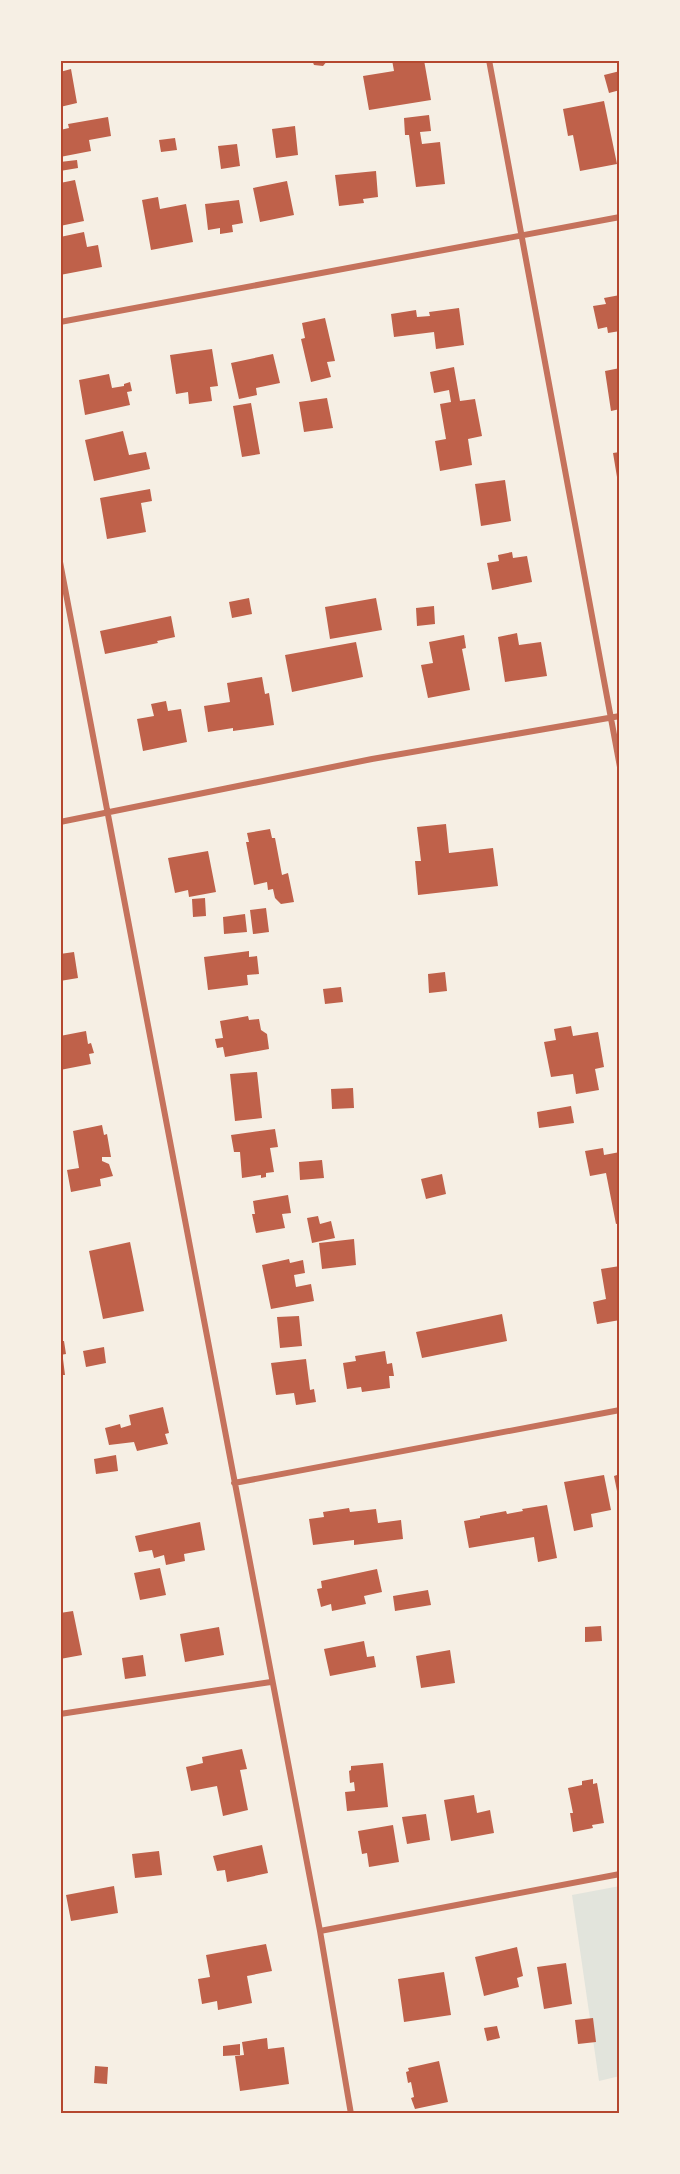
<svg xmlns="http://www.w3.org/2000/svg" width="680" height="2174" font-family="'Exo 2',sans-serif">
<rect width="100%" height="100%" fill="#f6efe4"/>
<path fill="#e2e4dc" d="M 620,1886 L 620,2076 L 599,2081 L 572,1895 Z"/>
<path fill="#bf614a" d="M 312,60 L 328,60 L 323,66 L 314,65 Z
M 392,60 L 424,60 L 431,100 L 369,110 L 363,76 L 394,71 Z
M 71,69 L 77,103 L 60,107 L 60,72 Z
M 620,71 L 620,90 L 609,93 L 604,75 Z
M 604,101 L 617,164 L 580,171 L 573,135 L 568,136 L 563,109 Z
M 429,115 L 431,131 L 420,132 L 422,144 L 440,142 L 445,184 L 416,187 L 409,135 L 405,135 L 404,118 Z
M 108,117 L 111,136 L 89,140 L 91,151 L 60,157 L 60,130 L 69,128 L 68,124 Z
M 295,126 L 298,155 L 276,158 L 272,129 Z
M 175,138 L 177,150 L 161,152 L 159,140 Z
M 237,144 L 240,166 L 221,169 L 218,146 Z
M 77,160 L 78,168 L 60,171 L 60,162 Z
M 376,171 L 378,197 L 363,199 L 364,203 L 339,206 L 335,175 Z
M 75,180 L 84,221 L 60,226 L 60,183 Z
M 287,181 L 294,215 L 260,222 L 253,188 Z
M 158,197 L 160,209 L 186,204 L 193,242 L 151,250 L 142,200 Z
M 239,200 L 243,223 L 232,225 L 233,232 L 220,234 L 220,228 L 208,230 L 205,204 Z
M 84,232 L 87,247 L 98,245 L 102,267 L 60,275 L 60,237 Z
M 620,295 L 620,331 L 608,333 L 607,327 L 598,329 L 593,306 L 606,304 L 604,298 Z
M 459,308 L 464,345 L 436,349 L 434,332 L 394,337 L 391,314 L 416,310 L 417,317 L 430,316 L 429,312 Z
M 325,318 L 335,361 L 327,362 L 331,377 L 311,382 L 301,339 L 305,338 L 302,323 Z
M 212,349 L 218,386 L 210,387 L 212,401 L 189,404 L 188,392 L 176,394 L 170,355 Z
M 273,354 L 280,383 L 256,388 L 257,395 L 239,399 L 231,363 Z
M 454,367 L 460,401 L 475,399 L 482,436 L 468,439 L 472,465 L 440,471 L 435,441 L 446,439 L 440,404 L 451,402 L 449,390 L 434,393 L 430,372 Z
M 620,368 L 620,409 L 611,411 L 605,371 Z
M 109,374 L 112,388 L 124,386 L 124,384 L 130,382 L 132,391 L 127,392 L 130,405 L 85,415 L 79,380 Z
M 327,398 L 333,428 L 304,432 L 299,402 Z
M 251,403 L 260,454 L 242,457 L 233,406 Z
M 123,431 L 129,455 L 146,452 L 150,469 L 94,481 L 85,440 Z
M 620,452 L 620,483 L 618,483 L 613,453 Z
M 505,480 L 511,521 L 481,526 L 475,484 Z
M 150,489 L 152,501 L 141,503 L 146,532 L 107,539 L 100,498 Z
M 512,552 L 513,558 L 527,556 L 532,582 L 492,590 L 487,563 L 499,561 L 498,555 Z
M 249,598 L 252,614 L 232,618 L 229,602 Z
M 376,598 L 382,630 L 330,639 L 325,607 Z
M 434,606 L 435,624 L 417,626 L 416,608 Z
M 171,616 L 175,637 L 157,641 L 158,643 L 105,654 L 100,631 Z
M 517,633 L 519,645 L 541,642 L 547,676 L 505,682 L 498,637 Z
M 464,635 L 466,648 L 462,649 L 470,690 L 428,698 L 421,665 L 433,663 L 429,642 Z
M 356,642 L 363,677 L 292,692 L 285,655 Z
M 262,677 L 265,694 L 269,693 L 274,725 L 233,731 L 233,728 L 208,732 L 204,706 L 230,702 L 227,683 Z
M 166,701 L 168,711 L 181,709 L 187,742 L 143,751 L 137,719 L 154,716 L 151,704 Z
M 446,824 L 449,853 L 493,848 L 498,886 L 418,895 L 415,861 L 421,861 L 417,827 Z
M 270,829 L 272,838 L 275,838 L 282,875 L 288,873 L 294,902 L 281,904 L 275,898 L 273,889 L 268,890 L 267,882 L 254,885 L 246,842 L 249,842 L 247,833 Z
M 208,851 L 216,892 L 189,897 L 188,890 L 175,893 L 168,858 Z
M 205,898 L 206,916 L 193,917 L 192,899 Z
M 266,908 L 269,932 L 253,934 L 250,910 Z
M 245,914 L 247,932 L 224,934 L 223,917 Z
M 249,951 L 249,957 L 257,956 L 259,974 L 247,975 L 248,985 L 208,990 L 204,957 Z
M 74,952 L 78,978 L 60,981 L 60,954 Z
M 445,972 L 447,991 L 429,993 L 428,974 Z
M 341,987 L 343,1002 L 325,1004 L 323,989 Z
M 248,1016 L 249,1020 L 259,1019 L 261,1030 L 267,1034 L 269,1049 L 225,1057 L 223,1047 L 217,1048 L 215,1039 L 223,1038 L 220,1021 Z
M 571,1026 L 573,1036 L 598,1032 L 604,1067 L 595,1069 L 599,1090 L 576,1094 L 573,1074 L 551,1077 L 544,1042 L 556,1040 L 554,1029 Z
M 86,1031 L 88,1044 L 91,1043 L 94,1053 L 89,1054 L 91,1064 L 60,1070 L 60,1036 Z
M 257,1072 L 262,1118 L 235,1121 L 230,1074 Z
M 353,1088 L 354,1108 L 332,1109 L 331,1089 Z
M 571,1106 L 574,1123 L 539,1128 L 537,1112 Z
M 102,1125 L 104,1135 L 107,1134 L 111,1157 L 102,1157 L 102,1161 L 109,1164 L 113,1176 L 100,1179 L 101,1186 L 71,1192 L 67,1170 L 79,1168 L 73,1131 Z
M 275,1129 L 278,1147 L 270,1148 L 274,1172 L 266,1173 L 266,1177 L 261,1178 L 261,1175 L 242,1178 L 240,1152 L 234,1152 L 231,1135 Z
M 603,1148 L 604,1155 L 620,1152 L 620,1223 L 616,1224 L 606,1173 L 590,1176 L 585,1151 Z
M 322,1160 L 324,1178 L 300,1180 L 299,1162 Z
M 442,1174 L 446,1194 L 426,1199 L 421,1179 Z
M 288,1195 L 291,1213 L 282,1214 L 285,1228 L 256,1233 L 252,1214 L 255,1214 L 253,1201 Z
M 318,1216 L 320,1224 L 331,1221 L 335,1238 L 312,1243 L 307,1218 Z
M 354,1239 L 356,1265 L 322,1269 L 319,1243 Z
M 130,1242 L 144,1311 L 103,1319 L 89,1251 Z
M 289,1259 L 290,1263 L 303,1260 L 305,1273 L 294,1275 L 296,1287 L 311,1284 L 314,1301 L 271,1309 L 262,1265 Z
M 620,1266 L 620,1320 L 597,1324 L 593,1302 L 606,1299 L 601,1269 Z
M 502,1314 L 507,1341 L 422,1358 L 416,1332 Z
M 299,1316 L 302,1346 L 280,1348 L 277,1317 Z
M 60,1341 L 64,1341 L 66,1354 L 60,1355 Z
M 104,1347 L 106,1363 L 86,1367 L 83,1351 Z
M 385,1351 L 387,1364 L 392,1363 L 394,1376 L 389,1376 L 390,1388 L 362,1392 L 361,1387 L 347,1389 L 343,1363 L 356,1361 L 355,1356 Z
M 63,1359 L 65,1375 L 60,1375 L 60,1360 Z
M 306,1359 L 310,1390 L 314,1389 L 316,1402 L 296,1405 L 294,1393 L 276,1395 L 271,1363 Z
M 163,1407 L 169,1433 L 165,1434 L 168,1444 L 137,1451 L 134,1442 L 109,1445 L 105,1428 L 120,1424 L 121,1428 L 131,1425 L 129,1415 Z
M 116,1455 L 118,1471 L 96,1474 L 94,1459 Z
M 620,1474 L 620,1501 L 619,1501 L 614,1476 Z
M 604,1475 L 611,1510 L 591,1514 L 593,1527 L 574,1531 L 564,1482 Z
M 547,1505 L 557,1558 L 538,1562 L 534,1537 L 469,1548 L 464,1521 L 480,1518 L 480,1516 L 506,1511 L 507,1514 L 523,1511 L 522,1509 Z
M 349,1508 L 350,1512 L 376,1509 L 378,1523 L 401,1520 L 403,1539 L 354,1545 L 354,1540 L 313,1545 L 309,1519 L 324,1517 L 323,1512 Z
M 200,1522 L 205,1550 L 184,1554 L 185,1561 L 166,1565 L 164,1555 L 154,1558 L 152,1550 L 139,1552 L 135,1536 Z
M 160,1568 L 166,1595 L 140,1600 L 134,1573 Z
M 377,1569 L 382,1592 L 364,1596 L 366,1604 L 332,1611 L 331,1604 L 321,1607 L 317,1589 L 322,1588 L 321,1581 Z
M 428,1590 L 431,1605 L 395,1611 L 393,1596 Z
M 73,1611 L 82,1655 L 60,1659 L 60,1613 Z
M 601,1626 L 602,1641 L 585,1642 L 585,1627 Z
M 219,1627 L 224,1655 L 185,1662 L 180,1634 Z
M 364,1641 L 367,1657 L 374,1656 L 376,1667 L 330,1676 L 324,1649 Z
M 450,1650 L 455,1683 L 421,1688 L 416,1656 Z
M 143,1655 L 146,1676 L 125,1679 L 122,1658 Z
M 242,1749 L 247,1769 L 240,1770 L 248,1810 L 223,1816 L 217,1786 L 191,1791 L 186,1767 L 203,1763 L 202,1757 Z
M 383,1763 L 388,1807 L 347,1811 L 345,1792 L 355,1791 L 354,1782 L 350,1783 L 349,1771 L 351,1770 L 351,1766 Z
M 617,1772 L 620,1772 L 620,1792 L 618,1792 Z
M 593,1779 L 593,1784 L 597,1783 L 604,1823 L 592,1825 L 593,1828 L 573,1832 L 570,1813 L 573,1813 L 568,1788 L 582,1785 L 582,1781 Z
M 474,1795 L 477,1813 L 490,1810 L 494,1833 L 451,1841 L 444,1800 Z
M 426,1814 L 430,1840 L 407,1844 L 402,1817 Z
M 393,1825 L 399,1862 L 369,1867 L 367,1853 L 362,1854 L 358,1831 Z
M 262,1845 L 268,1873 L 227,1882 L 225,1870 L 217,1871 L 213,1856 Z
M 159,1851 L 162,1875 L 135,1878 L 132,1854 Z
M 114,1886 L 118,1913 L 71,1921 L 66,1895 Z
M 266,1944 L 272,1971 L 247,1976 L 252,2003 L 218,2010 L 217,2001 L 202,2004 L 198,1979 L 210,1977 L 206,1955 Z
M 517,1947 L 523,1976 L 517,1978 L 519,1987 L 484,1996 L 475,1957 Z
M 566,1963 L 572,2004 L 544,2009 L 537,1967 Z
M 444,1972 L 451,2015 L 404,2022 L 398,1979 Z
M 593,2018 L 596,2042 L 578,2044 L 575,2020 Z
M 497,2026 L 500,2038 L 487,2041 L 484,2028 Z
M 267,2038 L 268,2049 L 284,2047 L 289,2084 L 240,2091 L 235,2056 L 244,2055 L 242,2042 Z
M 240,2044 L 240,2055 L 223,2056 L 223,2046 Z
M 439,2061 L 448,2102 L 415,2109 L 411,2098 L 414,2097 L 411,2082 L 408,2083 L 406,2072 L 409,2071 L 408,2068 Z
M 95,2066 L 108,2067 L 107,2084 L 94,2083 Z"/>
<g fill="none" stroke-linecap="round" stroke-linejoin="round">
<path stroke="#c5725c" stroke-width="6" d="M 489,60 L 620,767
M 60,322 L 620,217
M 60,562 L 320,1931 L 351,2114
M 60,822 L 372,759 L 620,716
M 234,1483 L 620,1410
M 60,1714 L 271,1682
M 320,1931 L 620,1874"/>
</g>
<rect width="680" height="2174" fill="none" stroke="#f6efe4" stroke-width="123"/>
<rect x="62" y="62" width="556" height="2050" fill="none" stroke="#b5482f" stroke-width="2"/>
</svg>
